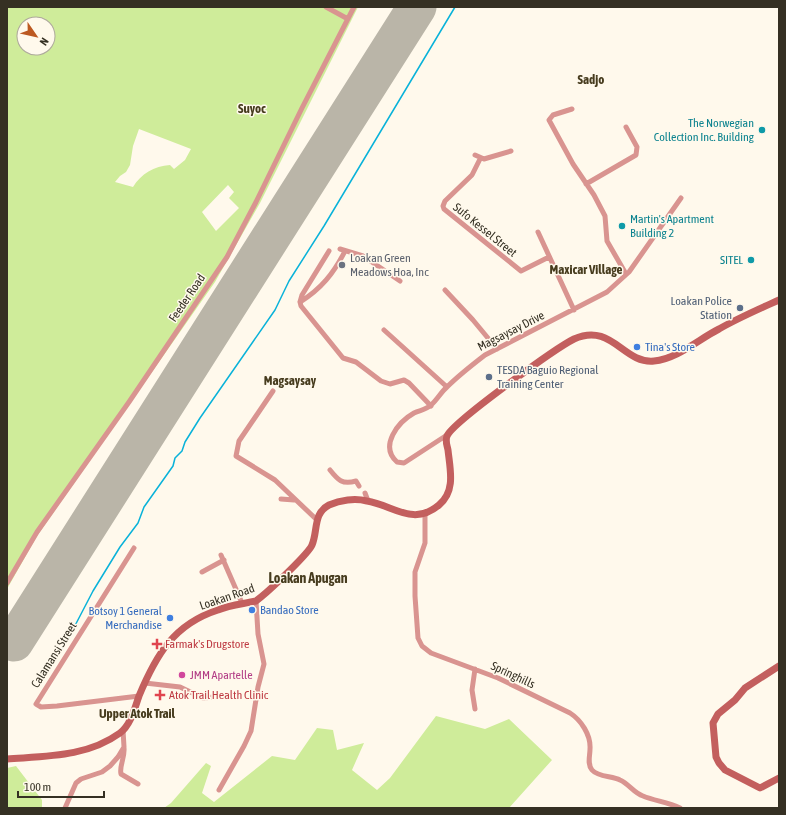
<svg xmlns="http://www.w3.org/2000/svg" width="786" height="815" font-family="'Asap Condensed',sans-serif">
<rect width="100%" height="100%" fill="#fff9ec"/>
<path fill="#cfec9a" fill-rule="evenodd" d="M 7,7 L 358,7 L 260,203 L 215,282 L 37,536 L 7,589 ZM 24,24 L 48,24 L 48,48 L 24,48 ZM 139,129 L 191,149 L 185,160 L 174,169 L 170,165 C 154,166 141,174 133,187 L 115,182 L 120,176 L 126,172 L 130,165 L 133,146 ZM 228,185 L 234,192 L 229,198 L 239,208 L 216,231 L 202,212 Z
M 436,716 L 485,729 L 509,719 L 552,760 L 509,808 L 164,808 L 171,803 L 206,763 L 211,766 L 202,793 L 214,802 L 272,756 L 295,760 L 317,728 L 333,730 L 337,750 L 364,743 L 352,770 L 377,790 L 390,778 Z
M 16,766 L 42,800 L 42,808 L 7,808 L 7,768 Z"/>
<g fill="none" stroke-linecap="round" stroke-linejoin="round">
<path stroke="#09b2d9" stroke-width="1.5" d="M 53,662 L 68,639 L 93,591 L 120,547 L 138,523 L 144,507 L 173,466 L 175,458 L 182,451 L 185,442 L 200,418 L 275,310 L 289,281 L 324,226 L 455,7"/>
<path stroke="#bab5a8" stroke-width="39" d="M 14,642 L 417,7"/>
<path stroke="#d99490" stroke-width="5" d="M 326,7 L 348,19
M 572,109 L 553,115 L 549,120 L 573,164 L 594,195 L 605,216 L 607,241 L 626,274
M 475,155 L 484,159 L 511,151
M 480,159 L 472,175 L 445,201 L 443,206 L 444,209 L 521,271 L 549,257
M 586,184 L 636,155 L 637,147 L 626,127
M 538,232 L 574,310
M 340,249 L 363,256 L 400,281
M 329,251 L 302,295 L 300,302 L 301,306 L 343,358 L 356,362 L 381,381 L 390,384 L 404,380 L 409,383 L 431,406
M 445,290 L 473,320 L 497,349
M 300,302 C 321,289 334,273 345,251
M 384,330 L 447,387
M 273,391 L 239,441 L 236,456 L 275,480 L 317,520
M 447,435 L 404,463 L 397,462 C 379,446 398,422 414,413 C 420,410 426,410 431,405 C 437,400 441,392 447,387 C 459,375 472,365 485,355 L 607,292 L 629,272 L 681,198
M 330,470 C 338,480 342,485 356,481 L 359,486
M 365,493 L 368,501
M 281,499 L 294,500
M 425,514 L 425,543 L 415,572 L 415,596 L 418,638 L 422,646 L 431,653 L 498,678 L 570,713 C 581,720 591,735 590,749 C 590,756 587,764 592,770 C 598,777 612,776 620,780 C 629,784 634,793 643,796 C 655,801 668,802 680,808
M 134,548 L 36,704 L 41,707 L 57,706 L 139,696
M 221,555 L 242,603
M 202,572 L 224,560
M 7,583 L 37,532 L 129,402 L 227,257 L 256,202 L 302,108 L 354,7
M 475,669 L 472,690 L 475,709
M 145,683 L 180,687 L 203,698 L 214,697
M 124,748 C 125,758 119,766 121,774 L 138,784
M 219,790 L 244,746 L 251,731 L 258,687 L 264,664 L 258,634 L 256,601
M 65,808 L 76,783 L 81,779 L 102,772 L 110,766 L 118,757 L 124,747 L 123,730"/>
<path stroke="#c35f5e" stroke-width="7" d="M 779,666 L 745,688 L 735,700 L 718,714 L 713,723 L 716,757 L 719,763 L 725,770 L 760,788 L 779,778
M 7,759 C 47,756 87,757 120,733 C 131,725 135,707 139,696 C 156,655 174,624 218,610 C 230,605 243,604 256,601 L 261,597 C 271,589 309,553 312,545 C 318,531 313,513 329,505 C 340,500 355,498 367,501 C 393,505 413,527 439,505 C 456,491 450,469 448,450 C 447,445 445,441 447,436 C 453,422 556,348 574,339 C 612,322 623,364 654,361 C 677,359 699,339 719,329 C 738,318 759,309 779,300"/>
</g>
<g fill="#0f9aa8" stroke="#fff9ec" stroke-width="1.5">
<circle cx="762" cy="130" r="4"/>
<circle cx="622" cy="226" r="4"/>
<circle cx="751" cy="260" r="4"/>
</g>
<circle fill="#6b7280" stroke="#fff9ec" stroke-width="1.5" cx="342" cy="265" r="4"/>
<g fill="#5c6f8a" stroke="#fff9ec" stroke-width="1.5">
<circle cx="740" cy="308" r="4"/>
<circle cx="489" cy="377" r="4"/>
</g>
<g fill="#3f7fe0" stroke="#fff9ec" stroke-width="1.5">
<circle cx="637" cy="347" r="4"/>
<circle cx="252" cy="610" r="4"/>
<circle cx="170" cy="618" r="4"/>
</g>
<g fill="#e0444e" stroke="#fff9ec" stroke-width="1.5">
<path d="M155 638h4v4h4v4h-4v4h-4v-4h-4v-4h4z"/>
<path d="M158 689h4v4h4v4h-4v4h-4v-4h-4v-4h4z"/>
</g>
<circle fill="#d1479c" stroke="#fff9ec" stroke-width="1.5" cx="182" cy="675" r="4"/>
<g text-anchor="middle" stroke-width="3" stroke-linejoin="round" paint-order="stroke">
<g font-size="12" fill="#0d838f" stroke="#fff9ec" text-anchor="end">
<text x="754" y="127">The Norwegian<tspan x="754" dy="14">Collection Inc. Building</tspan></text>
<text x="630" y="223" text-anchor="start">Martin's Apartment<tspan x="630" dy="14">Building 2</tspan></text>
<text x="743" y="264">SITEL</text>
</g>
<g font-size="12" fill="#353023" stroke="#fff9ec">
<text transform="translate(485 230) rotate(39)" y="4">Sufo Kessel Street</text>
<text transform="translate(187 298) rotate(-56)" y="4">Feeder Road</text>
<text transform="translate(511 331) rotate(-27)" y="4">Magsaysay Drive</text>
<text transform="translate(227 597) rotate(-19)" y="4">Loakan Road</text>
<text transform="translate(54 655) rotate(-58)" y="4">Calamansi Street</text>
<text transform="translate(513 675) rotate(25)" y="4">Springhills</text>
</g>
<g font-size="12" fill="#5b616d" stroke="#fff9ec" text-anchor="start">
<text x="350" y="262">Loakan Green<tspan x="350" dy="14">Meadows Hoa, Inc</tspan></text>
</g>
<g font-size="12" fill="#4e5e75" stroke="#fff9ec" text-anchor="end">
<text x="732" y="305">Loakan Police<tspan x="732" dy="14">Station</tspan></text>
<text x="497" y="374" text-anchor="start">TESDA Baguio Regional<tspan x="497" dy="14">Training Center</tspan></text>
</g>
<g font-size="12" fill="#366cbe" stroke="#fff9ec" text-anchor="start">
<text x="645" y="351">Tina's Store</text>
<text x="260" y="614">Bandao Store</text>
<text x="162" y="615" text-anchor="end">Botsoy 1 General<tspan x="162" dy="14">Merchandise</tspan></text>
</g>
<g font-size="12" fill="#be3a42" stroke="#fff9ec" text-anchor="start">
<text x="165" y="648">Farmak's Drugstore</text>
<text x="169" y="699">Atok Trail Health Clinic</text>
</g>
<g font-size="12" fill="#b23c85" stroke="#fff9ec" text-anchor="start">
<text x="190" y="679">JMM Apartelle</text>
</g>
<g font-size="13" font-weight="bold" fill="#473c1e" stroke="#fff9ec">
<text x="591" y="84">Sadjo</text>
<text x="252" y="113">Suyoc</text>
<text x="586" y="274">Maxicar Village</text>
<text x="290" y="385">Magsaysay</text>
<text x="137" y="718">Upper Atok Trail</text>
</g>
<g font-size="14" font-weight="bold" fill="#473c1e" stroke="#fff9ec">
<text x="308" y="583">Loakan Apugan</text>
</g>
</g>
<rect width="786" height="815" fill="none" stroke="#353023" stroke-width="16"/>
<g transform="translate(36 36) rotate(124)"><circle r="19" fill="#fff9ec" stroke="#aea99c"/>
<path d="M0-3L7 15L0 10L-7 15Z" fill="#bc5921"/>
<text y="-6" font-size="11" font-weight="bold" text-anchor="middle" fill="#353023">N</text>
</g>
<path d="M18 791v6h86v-6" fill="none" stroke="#353023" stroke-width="2"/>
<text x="24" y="791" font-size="12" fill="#353023" stroke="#fff9ec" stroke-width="3" paint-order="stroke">100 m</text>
</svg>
